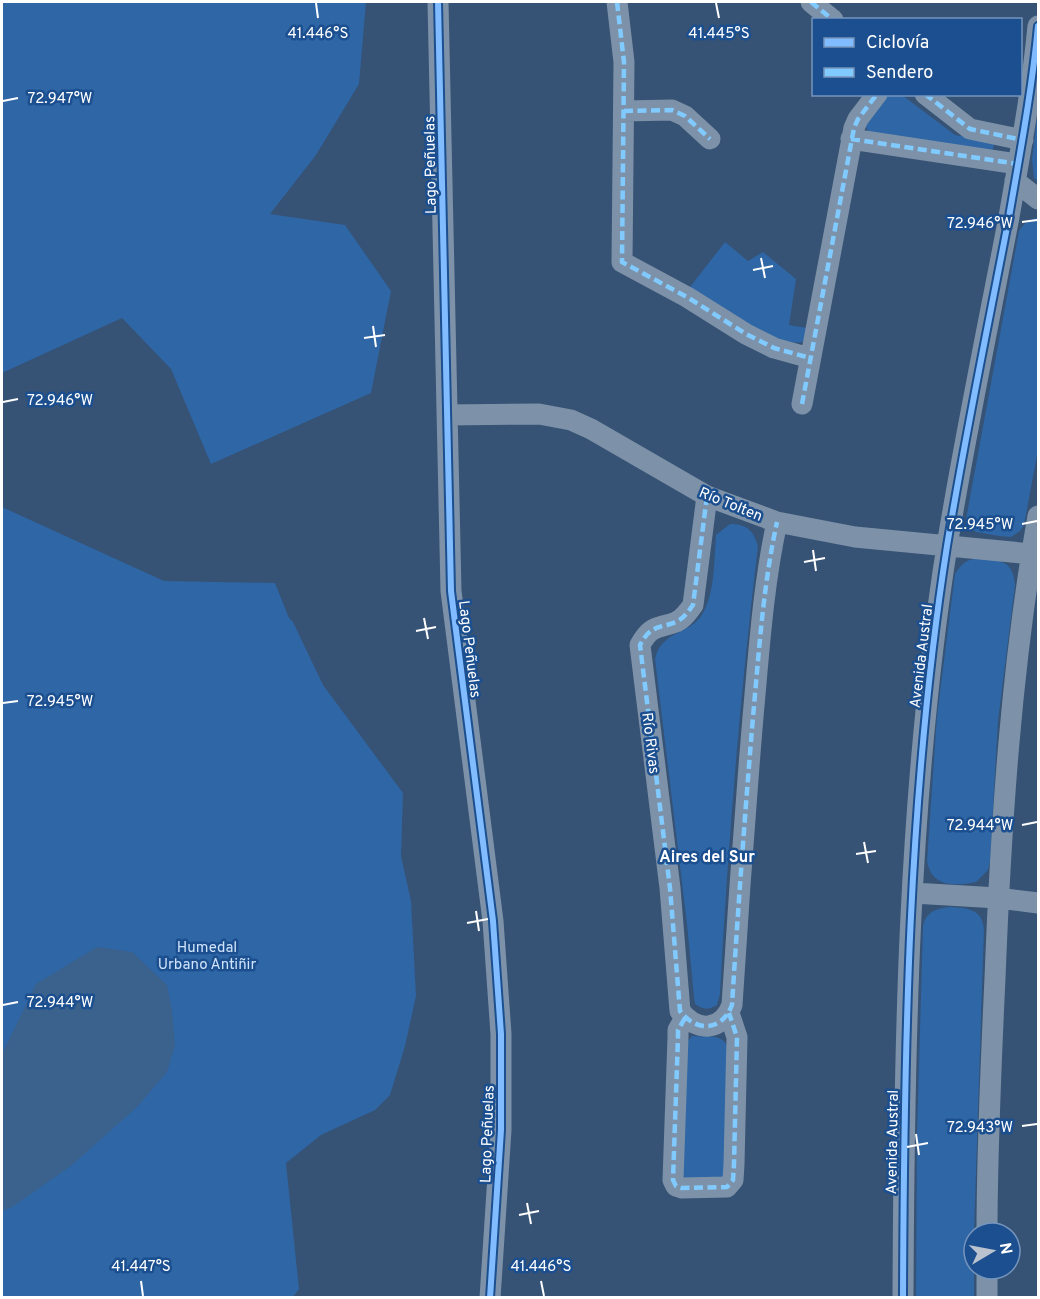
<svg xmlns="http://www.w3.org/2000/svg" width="1040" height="1299" font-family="Overpass,sans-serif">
<rect width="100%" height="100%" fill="#365274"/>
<path fill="#2f66a5" d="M 2,2 L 366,2 L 359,84 L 316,155 L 270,214 L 345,225 L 391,291 L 371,393 L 211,464 L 171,369 L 122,318 L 2,373 Z
M 884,95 L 902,95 L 955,135 L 992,141 L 994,146 L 992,151 L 869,132 L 864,124 Z
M 1038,111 L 1038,181 L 1034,178 L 1032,159 Z
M 1038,218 L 1038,450 L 1024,525 L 1020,531 L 1011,537 L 999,536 L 976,532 L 970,527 L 966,519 L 1019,231 C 1024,223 1029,219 1038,218 Z
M 725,242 L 748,261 L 763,252 L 796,279 L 789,325 L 807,328 L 805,341 C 782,352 711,301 690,287 Z
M 2,507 L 164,581 L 275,583 L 289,618 L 293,622 L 323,685 L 403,793 L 401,856 L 411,901 L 416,996 L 405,1046 L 390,1095 L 375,1110 L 321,1135 L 286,1163 L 299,1289 L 293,1297 L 2,1298 Z
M 730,524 C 747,524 753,530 758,546 C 740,695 728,844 720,994 L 717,1005 C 708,1010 704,1010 695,1004 L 694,997 L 687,924 L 655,659 C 662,629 690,636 703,613 C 715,591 714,560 716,535 Z
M 980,558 C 1001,561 1013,560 1015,585 L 998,721 L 990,861 L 988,870 L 976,882 C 955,886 932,888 927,861 L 937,716 L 955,574 C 962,563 967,559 980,558 Z
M 951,907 C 968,908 982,909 984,929 L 974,1233 L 974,1297 L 916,1297 L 917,1133 L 923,926 C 926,911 938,908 951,907 Z
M 692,1036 C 707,1037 723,1033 728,1048 L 724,1177 L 687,1180 L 681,1174 L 687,1042 Z"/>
<path fill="#3b618d" d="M 97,947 L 132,952 L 167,985 L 172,1010 L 175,1045 L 167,1072 L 137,1107 L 72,1165 L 12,1207 L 2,1211 L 2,1054 L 36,984 Z"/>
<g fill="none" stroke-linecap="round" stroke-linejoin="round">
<path stroke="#7d92a8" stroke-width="21" d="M 438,2 L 451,591 L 493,921 L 501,1034 L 501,1130 L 490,1298
M 617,2 L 624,62 L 622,262 L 687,297 L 746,334 L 774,348 L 810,358
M 811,2 L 833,20
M 925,94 L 970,129 L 1023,140
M 624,111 L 672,110 L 685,116 L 710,139
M 851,139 L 1018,164
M 1015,181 L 1038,199
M 802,404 L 854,128 L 858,119 L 877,94
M 447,415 L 539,414 L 571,420 L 591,429 L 707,496 L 777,522 L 855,537 L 1032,554
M 707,496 L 693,605 C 688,612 683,619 676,622 C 657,629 651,625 640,645 L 670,888 L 680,1011 C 697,1033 722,1031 732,1005 C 738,909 745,813 753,717 C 759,652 763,586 777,522
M 913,893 L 998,898 L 1038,903
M 685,1018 L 678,1030 L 678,1037 L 673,1180 L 676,1186 L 682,1188 L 727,1187 L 733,1180 L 734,1164 L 737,1037 L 729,1013
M 987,1233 C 987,1148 991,1063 995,978 C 1001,824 1011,668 1038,516
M 987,1269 L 987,1298
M 903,1298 C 904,1047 908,794 947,546 C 965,436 988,326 1009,217 C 1020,153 1032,90 1038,26"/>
<path stroke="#80caff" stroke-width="4.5" stroke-dasharray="9 4.5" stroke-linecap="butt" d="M 617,2 L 624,62 L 622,262 L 687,297 L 746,334 L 774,348 L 810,358
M 811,2 L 833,20
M 925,94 L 970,129 L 1023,140
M 624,111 L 672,110 L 685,116 L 710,139
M 851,139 L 1018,164
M 802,404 L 854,128 L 858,119 L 877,94
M 707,496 L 693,605 C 688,612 683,619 676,622 C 657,629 651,625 640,645 L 670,888 L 680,1011 C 697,1033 722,1031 732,1005 C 738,909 745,813 753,717 C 759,652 763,586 777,522
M 685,1018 L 678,1030 L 678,1037 L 673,1180 L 676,1186 L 682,1188 L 727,1187 L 733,1180 L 734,1164 L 737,1037 L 729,1013"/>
<defs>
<path id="cycleway" d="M 438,2 L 451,591 L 493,921 L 501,1034 L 501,1130 L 490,1298
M 903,1298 C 904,1047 908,794 947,546 C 965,436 988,326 1009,217 C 1020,153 1032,90 1038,26"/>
</defs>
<use href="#cycleway" stroke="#1b4f8f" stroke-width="10"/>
<use href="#cycleway" stroke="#80bcff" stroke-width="6"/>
</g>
<path fill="none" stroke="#fff" stroke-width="2" d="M 316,3 L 318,18M 716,3 L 719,18M 3,101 L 18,98M 1022,222 L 1037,220M 761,258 L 765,278M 753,270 L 773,266M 373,326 L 376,347M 364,338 L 385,335M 3,402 L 18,399M 1022,524 L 1037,521M 813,550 L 816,571M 804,562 L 825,558M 424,618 L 428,639M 416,631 L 436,627M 3,703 L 18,701M 1022,825 L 1037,822M 864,842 L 868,863M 856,854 L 876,851M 476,911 L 479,931M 467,923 L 488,919M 3,1005 L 18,1002M 1022,1126 L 1037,1124M 916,1134 L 919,1155M 907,1147 L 928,1143M 527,1203 L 531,1224M 519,1215 L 539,1211M 141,1281 L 143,1296M 541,1281 L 544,1296"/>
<g text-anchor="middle" stroke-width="5" stroke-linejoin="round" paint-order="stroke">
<g font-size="15" fill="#fff" stroke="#1b4f8f">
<text transform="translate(430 165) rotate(-91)" y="5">Lago Peñuelas</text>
<text transform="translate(731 504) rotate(22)" y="5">Río Tolten</text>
<text transform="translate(470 649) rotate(83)" y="5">Lago Peñuelas</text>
<text transform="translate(921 656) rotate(-83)" y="5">Avenida Austral</text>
<text transform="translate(651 743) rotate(83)" y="5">Río Rivas</text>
<text transform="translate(487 1134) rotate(-88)" y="5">Lago Peñuelas</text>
<text transform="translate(892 1142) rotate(-89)" y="5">Avenida Austral</text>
</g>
<g font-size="15" fill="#cfe3fa" stroke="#1b4f8f">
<text x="207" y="952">Humedal<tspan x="207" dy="17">Urbano Antiñir</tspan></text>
</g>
<g font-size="16" font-weight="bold" fill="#fff" stroke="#1b4f8f">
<text x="707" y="862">Aires del Sur</text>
</g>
</g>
<g font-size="15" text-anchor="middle" fill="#fff" stroke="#1b4f8f" stroke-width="5" stroke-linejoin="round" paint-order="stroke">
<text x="318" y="38">41.446°S</text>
<text x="719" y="38">41.445°S</text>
<text x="60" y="103">72.947°W</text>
<text x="980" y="228">72.946°W</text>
<text x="60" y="405">72.946°W</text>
<text x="980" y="529">72.945°W</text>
<text x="60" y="706">72.945°W</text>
<text x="980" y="830">72.944°W</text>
<text x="60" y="1007">72.944°W</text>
<text x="980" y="1132">72.943°W</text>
<text x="141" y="1271">41.447°S</text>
<text x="541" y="1271">41.446°S</text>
</g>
<rect width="1040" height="1299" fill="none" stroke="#ffffff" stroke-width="6"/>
<rect x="812" y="18" width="210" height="78" fill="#1b4f8f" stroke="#7695bc" stroke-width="1.5"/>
<rect x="824" y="38" width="30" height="9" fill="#80bcff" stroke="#7695bc" stroke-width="1.5"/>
<text x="866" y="48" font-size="18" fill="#ffffff">Ciclovía</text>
<rect x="824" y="68" width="30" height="9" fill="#80caff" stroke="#7695bc" stroke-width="1.5"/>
<text x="866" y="78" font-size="18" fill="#ffffff">Sendero</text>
<g transform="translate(992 1251) rotate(80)"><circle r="28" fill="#1b4f8f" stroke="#7695bc" stroke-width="1.5"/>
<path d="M0-4.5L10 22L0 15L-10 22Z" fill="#b9c2ce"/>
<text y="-9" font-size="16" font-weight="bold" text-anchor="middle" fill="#ffffff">N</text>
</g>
</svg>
